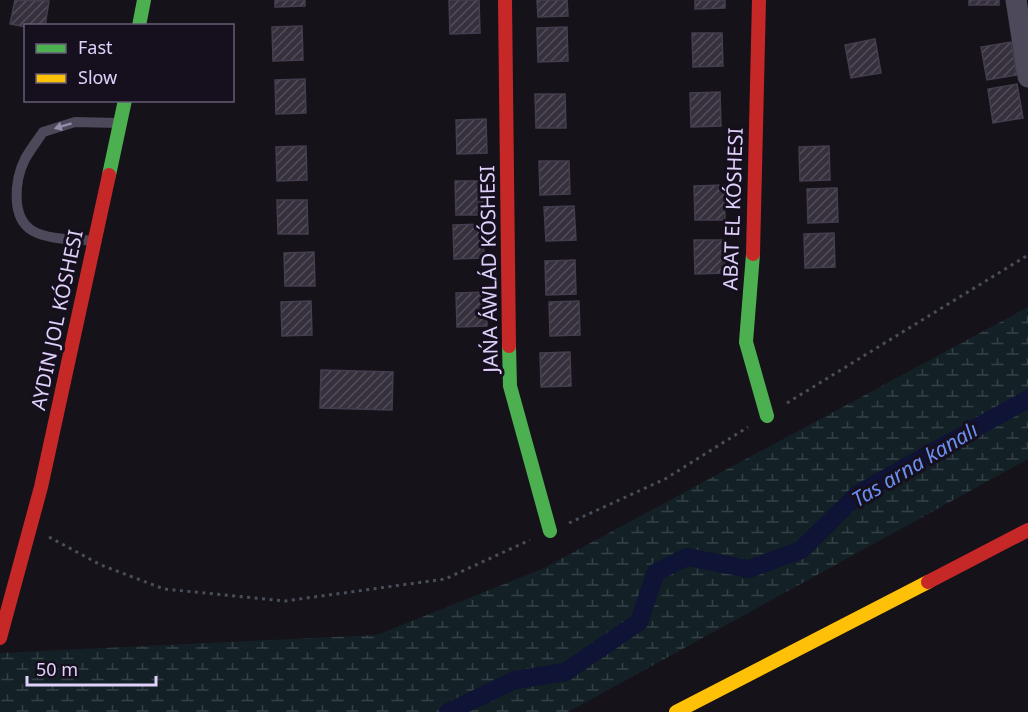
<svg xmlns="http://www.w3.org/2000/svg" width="1028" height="712" font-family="'Noto Sans',sans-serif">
<defs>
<pattern id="wetland-marsh" width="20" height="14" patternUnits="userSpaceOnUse" patternTransform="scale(1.5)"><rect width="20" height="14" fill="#132126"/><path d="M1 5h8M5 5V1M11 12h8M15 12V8" fill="none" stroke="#354046"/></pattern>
<pattern id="building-hatch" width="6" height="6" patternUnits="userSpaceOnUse" patternTransform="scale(1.5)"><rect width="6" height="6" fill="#36303d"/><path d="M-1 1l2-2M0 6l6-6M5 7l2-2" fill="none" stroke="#534d5a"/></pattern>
</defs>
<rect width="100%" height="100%" fill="#16121a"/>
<path fill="url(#wetland-marsh)" d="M 1028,307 L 1028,459 L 568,712 L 0,712 L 0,653 L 377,635 L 544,568 Z"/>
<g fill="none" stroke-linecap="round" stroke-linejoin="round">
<path stroke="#0f1335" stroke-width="18" d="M 448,712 L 515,680 L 565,672 L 639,622 L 656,572 L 687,557 L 749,569 L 801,550 L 859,493 L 1028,399"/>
</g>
<path fill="url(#building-hatch)" stroke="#453d4e" stroke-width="1.5" d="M 15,0 L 49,1 L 45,26 L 26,27 L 10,24 Z
M 275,0 L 305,0 L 305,6 L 275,7 Z
M 449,0 L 479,0 L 480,33 L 450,34 Z
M 537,0 L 567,0 L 568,16 L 538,17 Z
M 695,0 L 725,0 L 725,8 L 695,9 Z
M 969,0 L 999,0 L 999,5 L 969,5 Z
M 302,26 L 303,60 L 273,61 L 272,27 Z
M 567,27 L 568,61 L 538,62 L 537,28 Z
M 692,33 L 722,33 L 723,66 L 693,67 Z
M 875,39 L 881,73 L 851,78 L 845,45 Z
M 1011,42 L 1017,75 L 987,80 L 981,47 Z
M 305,79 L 306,113 L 276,114 L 275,80 Z
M 1017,84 L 1023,118 L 993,123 L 988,89 Z
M 720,92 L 721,126 L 691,127 L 690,93 Z
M 535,94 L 565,94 L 566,128 L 536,128 Z
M 486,119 L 487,153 L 457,154 L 456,120 Z
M 306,146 L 307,180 L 277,181 L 276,147 Z
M 829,146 L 830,180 L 800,181 L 799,147 Z
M 539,161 L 569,161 L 570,194 L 540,195 Z
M 455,181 L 485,181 L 486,215 L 456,215 Z
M 724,185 L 725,220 L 695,220 L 694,186 Z
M 837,188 L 838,222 L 808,223 L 807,189 Z
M 277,200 L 307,200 L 308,234 L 278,234 Z
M 574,206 L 576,240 L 546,241 L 544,207 Z
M 483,224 L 484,258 L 454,259 L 453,225 Z
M 834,233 L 835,267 L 805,268 L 804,234 Z
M 694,240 L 724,240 L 725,273 L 695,274 Z
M 314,252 L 315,286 L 285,286 L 284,253 Z
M 575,260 L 576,294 L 546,295 L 545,261 Z
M 486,292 L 487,326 L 457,327 L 456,293 Z
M 311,301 L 312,335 L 282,336 L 281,302 Z
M 579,301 L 580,335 L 550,336 L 549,302 Z
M 570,352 L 571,386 L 541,387 L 540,353 Z
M 321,370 L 393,372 L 392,410 L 320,408 Z"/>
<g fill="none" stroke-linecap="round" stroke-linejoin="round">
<path stroke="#494e5b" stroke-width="3" stroke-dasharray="3 4.5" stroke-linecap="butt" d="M 787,403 L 1028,255
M 569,523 L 665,479 L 748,427
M 49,537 L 101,565 L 164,589 L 285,601 L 445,579 L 530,540"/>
<path stroke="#4d485a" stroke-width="10" d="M 92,241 C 75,239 49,240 33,231 C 10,218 15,179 25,159 C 30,150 37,141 43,132 L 75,122 L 118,123"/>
<path stroke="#4d485a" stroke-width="21" d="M 1016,0 L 1028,77"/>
<path stroke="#4caf50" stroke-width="14" d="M 139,26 L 144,0
M 109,175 L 125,100
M 753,254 L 746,342 L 767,416
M 509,346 L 510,386 L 550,531"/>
<path stroke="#ffc107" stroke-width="14" d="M 676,712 L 928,582"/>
<path stroke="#c62828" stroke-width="14" d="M 505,0 L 509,346
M 753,254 L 759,0
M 928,582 L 1028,530
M 0,638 L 41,487 L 109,175"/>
</g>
<defs><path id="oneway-solid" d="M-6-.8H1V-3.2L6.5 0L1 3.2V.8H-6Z" transform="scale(1.5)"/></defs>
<use fill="#968caa" href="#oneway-solid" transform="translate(63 126) rotate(163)"/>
<g text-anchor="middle" stroke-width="6" stroke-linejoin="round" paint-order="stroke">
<g font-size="20" fill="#e0d1fa" stroke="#150f1e">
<text transform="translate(733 209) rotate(-88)" y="7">ABAT EL KÓSHESI</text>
<text transform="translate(489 269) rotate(-91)" y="7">JAŃA ÁWLÁD KÓSHESI</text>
<text transform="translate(57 320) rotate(-78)" y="7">AYDIN JOL KÓSHESI</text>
</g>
<g font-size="21" font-style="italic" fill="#6b8fee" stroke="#150f1e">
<text transform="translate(915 465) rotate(-31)" y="7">Tas arna kanalı</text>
</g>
</g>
<rect x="24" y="24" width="210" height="78" fill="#150f1e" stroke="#665d76" stroke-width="1.5"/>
<rect x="36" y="44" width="30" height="9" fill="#4caf50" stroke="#665d76" stroke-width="1.5"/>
<text x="78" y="54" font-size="18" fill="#e0d1fa">Fast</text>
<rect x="36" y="74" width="30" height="9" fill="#ffc107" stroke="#665d76" stroke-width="1.5"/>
<text x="78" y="84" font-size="18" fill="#e0d1fa">Slow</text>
<path d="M27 676v9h129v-9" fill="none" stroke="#e0d1fa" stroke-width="3"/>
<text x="36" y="676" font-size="18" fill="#e0d1fa" stroke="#150f1e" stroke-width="4.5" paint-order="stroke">50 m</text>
</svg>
